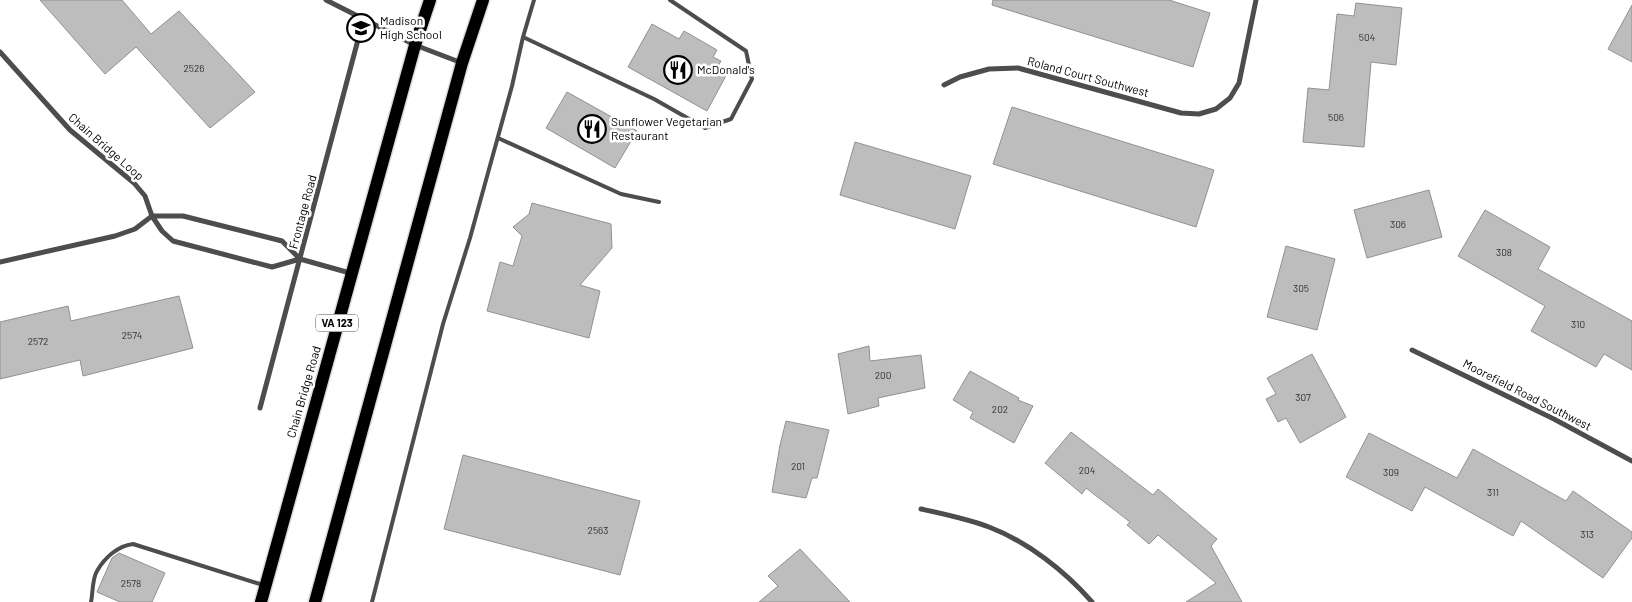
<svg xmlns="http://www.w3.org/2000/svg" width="1632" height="602" font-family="Barlow,sans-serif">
<rect width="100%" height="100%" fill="#fff"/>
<path fill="#bdbdbd" stroke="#919191" d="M 40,0 L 122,0 L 151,34 L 179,11 L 255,92 L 210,128 L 136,47 L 105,74 Z
M 993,0 L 1169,0 L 1210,13 L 1193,67 L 992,5 Z
M 1356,3 L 1402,8 L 1396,65 L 1371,62 L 1364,147 L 1303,142 L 1308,88 L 1329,90 L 1337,14 L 1354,16 Z
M 1632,5 L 1632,62 L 1608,49 Z
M 652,24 L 679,39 L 684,31 L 717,50 L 713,57 L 721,61 L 718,66 L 728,72 L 707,111 L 628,67 Z
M 567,92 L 637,131 L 615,168 L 546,128 Z
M 1012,107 L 1214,170 L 1196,227 L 993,164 Z
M 855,142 L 971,176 L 955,229 L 840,195 Z
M 1429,190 L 1442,237 L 1367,258 L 1354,210 Z
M 532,203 L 611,224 L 612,248 L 580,285 L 600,291 L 589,338 L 487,311 L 500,262 L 513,266 L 522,236 L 513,227 L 529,214 Z
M 1485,210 L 1550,247 L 1538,269 L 1632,321 L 1632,370 L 1604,354 L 1596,367 L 1531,331 L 1545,306 L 1458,256 Z
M 1286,246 L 1335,259 L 1317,330 L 1267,317 Z
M 179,296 L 193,348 L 83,376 L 80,360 L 0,379 L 0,322 L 68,306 L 71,321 Z
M 869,346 L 870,361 L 921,355 L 925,388 L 878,398 L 879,406 L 848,414 L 838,354 Z
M 1312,354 L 1346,417 L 1300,443 L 1286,418 L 1278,422 L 1266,399 L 1276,394 L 1267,378 Z
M 970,371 L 1019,398 L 1018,400 L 1033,406 L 1014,443 L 970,418 L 973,412 L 953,400 Z
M 786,421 L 829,430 L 817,478 L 812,478 L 806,498 L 772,492 L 780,445 Z
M 1071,432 L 1153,495 L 1158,489 L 1217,539 L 1211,546 L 1242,602 L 1186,602 L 1216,583 L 1158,535 L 1149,544 L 1127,525 L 1130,522 L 1086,488 L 1082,494 L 1045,463 Z
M 1369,433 L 1457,478 L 1473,449 L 1566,501 L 1573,491 L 1632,532 L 1632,538 L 1603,578 L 1521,521 L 1513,536 L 1425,487 L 1412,511 L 1346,477 Z
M 463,455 L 640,501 L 620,575 L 444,529 Z
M 800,549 L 850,602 L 759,602 L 778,586 L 768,576 Z
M 119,553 L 165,573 L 152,602 L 120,602 L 97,592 L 112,558 Z"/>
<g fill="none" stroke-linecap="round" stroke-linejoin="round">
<defs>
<path id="primary" d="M 261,602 L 415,45 L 430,0
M 315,602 L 462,63 L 483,0"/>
</defs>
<use href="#primary" stroke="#dbdbdb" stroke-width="15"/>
<path stroke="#4d4d4d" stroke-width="4" d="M 523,37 L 654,99 L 705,128 L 731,119 L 752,79 L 746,51 L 670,0
M 498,138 L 621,194 L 659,202
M 91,602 C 93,593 92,579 97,571 C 105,557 118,546 133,544 L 263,585
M 372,602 L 443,324 L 470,238 L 512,86 L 523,37 L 534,0"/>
<path stroke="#4d4d4d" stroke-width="5" d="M 326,0 L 415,45 L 462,63
M 0,52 L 70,130 L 134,183 L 145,196 L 152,216 L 162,231 L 173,241 L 272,267 L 300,259
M 944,85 L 960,77 L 989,69 L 1018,68 L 1181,113 L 1199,114 L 1216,109 L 1230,98 L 1239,83 L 1256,0
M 0,262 L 115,236 L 135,229 L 152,216 L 183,216 L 282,241 L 300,259 L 350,273
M 1412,350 L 1554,419 L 1632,461
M 260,408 L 363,21
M 921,509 C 944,514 968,519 989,527 C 1028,542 1065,571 1092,602"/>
<use href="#primary" stroke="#000" stroke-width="12"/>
</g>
<defs>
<symbol id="school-ring" viewBox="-11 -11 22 22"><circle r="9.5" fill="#fff" stroke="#000" stroke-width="1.5"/><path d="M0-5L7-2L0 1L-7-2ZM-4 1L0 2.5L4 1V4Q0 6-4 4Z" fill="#000"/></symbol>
<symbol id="restaurant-ring" viewBox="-11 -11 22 22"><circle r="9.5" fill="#fff" stroke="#000" stroke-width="1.5"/><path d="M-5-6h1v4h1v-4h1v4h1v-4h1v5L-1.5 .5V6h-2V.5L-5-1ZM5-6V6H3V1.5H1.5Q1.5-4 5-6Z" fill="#000"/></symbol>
</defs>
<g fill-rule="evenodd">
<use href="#school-ring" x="345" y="12" width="32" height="32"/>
<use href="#restaurant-ring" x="662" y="54" width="32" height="32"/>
<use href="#restaurant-ring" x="576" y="113" width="32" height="32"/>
</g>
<g text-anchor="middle" stroke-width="5" stroke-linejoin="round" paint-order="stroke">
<g font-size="10" fill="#2f2f2f">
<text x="1367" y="41">504</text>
<text x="194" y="72">2526</text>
<text x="1336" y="121">506</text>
<text x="1398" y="228">306</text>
<text x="1504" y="256">308</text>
<text x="1301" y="292">305</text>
<text x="1578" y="328">310</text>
<text x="132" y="339">2574</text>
<text x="38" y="345">2572</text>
<text x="883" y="379">200</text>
<text x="1303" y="401">307</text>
<text x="1000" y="413">202</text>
<text x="798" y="470">201</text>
<text x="1087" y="474">204</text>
<text x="1391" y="476">309</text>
<text x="1493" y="496">311</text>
<text x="598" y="534">2563</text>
<text x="1587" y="538">313</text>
<text x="131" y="587">2578</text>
</g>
<rect fill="#fff" stroke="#4c4c4c" stroke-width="1" x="316" y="314.5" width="42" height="17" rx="4"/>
<g font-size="11" font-weight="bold" fill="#000">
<text x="337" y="327">VA 123</text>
</g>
<g font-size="12" fill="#000" stroke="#fff" text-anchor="start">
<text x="380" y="25">Madison<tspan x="380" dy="14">High School</tspan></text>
<text x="697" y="74">McDonald's</text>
<text x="611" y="126">Sunflower Vegetarian<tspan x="611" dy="14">Restaurant</tspan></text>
</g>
<g font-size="12" fill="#000" stroke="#fff">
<text transform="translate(1088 77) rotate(15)" y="4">Roland Court Southwest</text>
<text transform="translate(106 147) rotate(41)" y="4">Chain Bridge Loop</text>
<text transform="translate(303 212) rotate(-75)" y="4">Frontage Road</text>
<text transform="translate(304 392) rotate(-74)" y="4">Chain Bridge Road</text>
<text transform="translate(1527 395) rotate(27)" y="4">Moorefield Road Southwest</text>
</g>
</g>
</svg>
